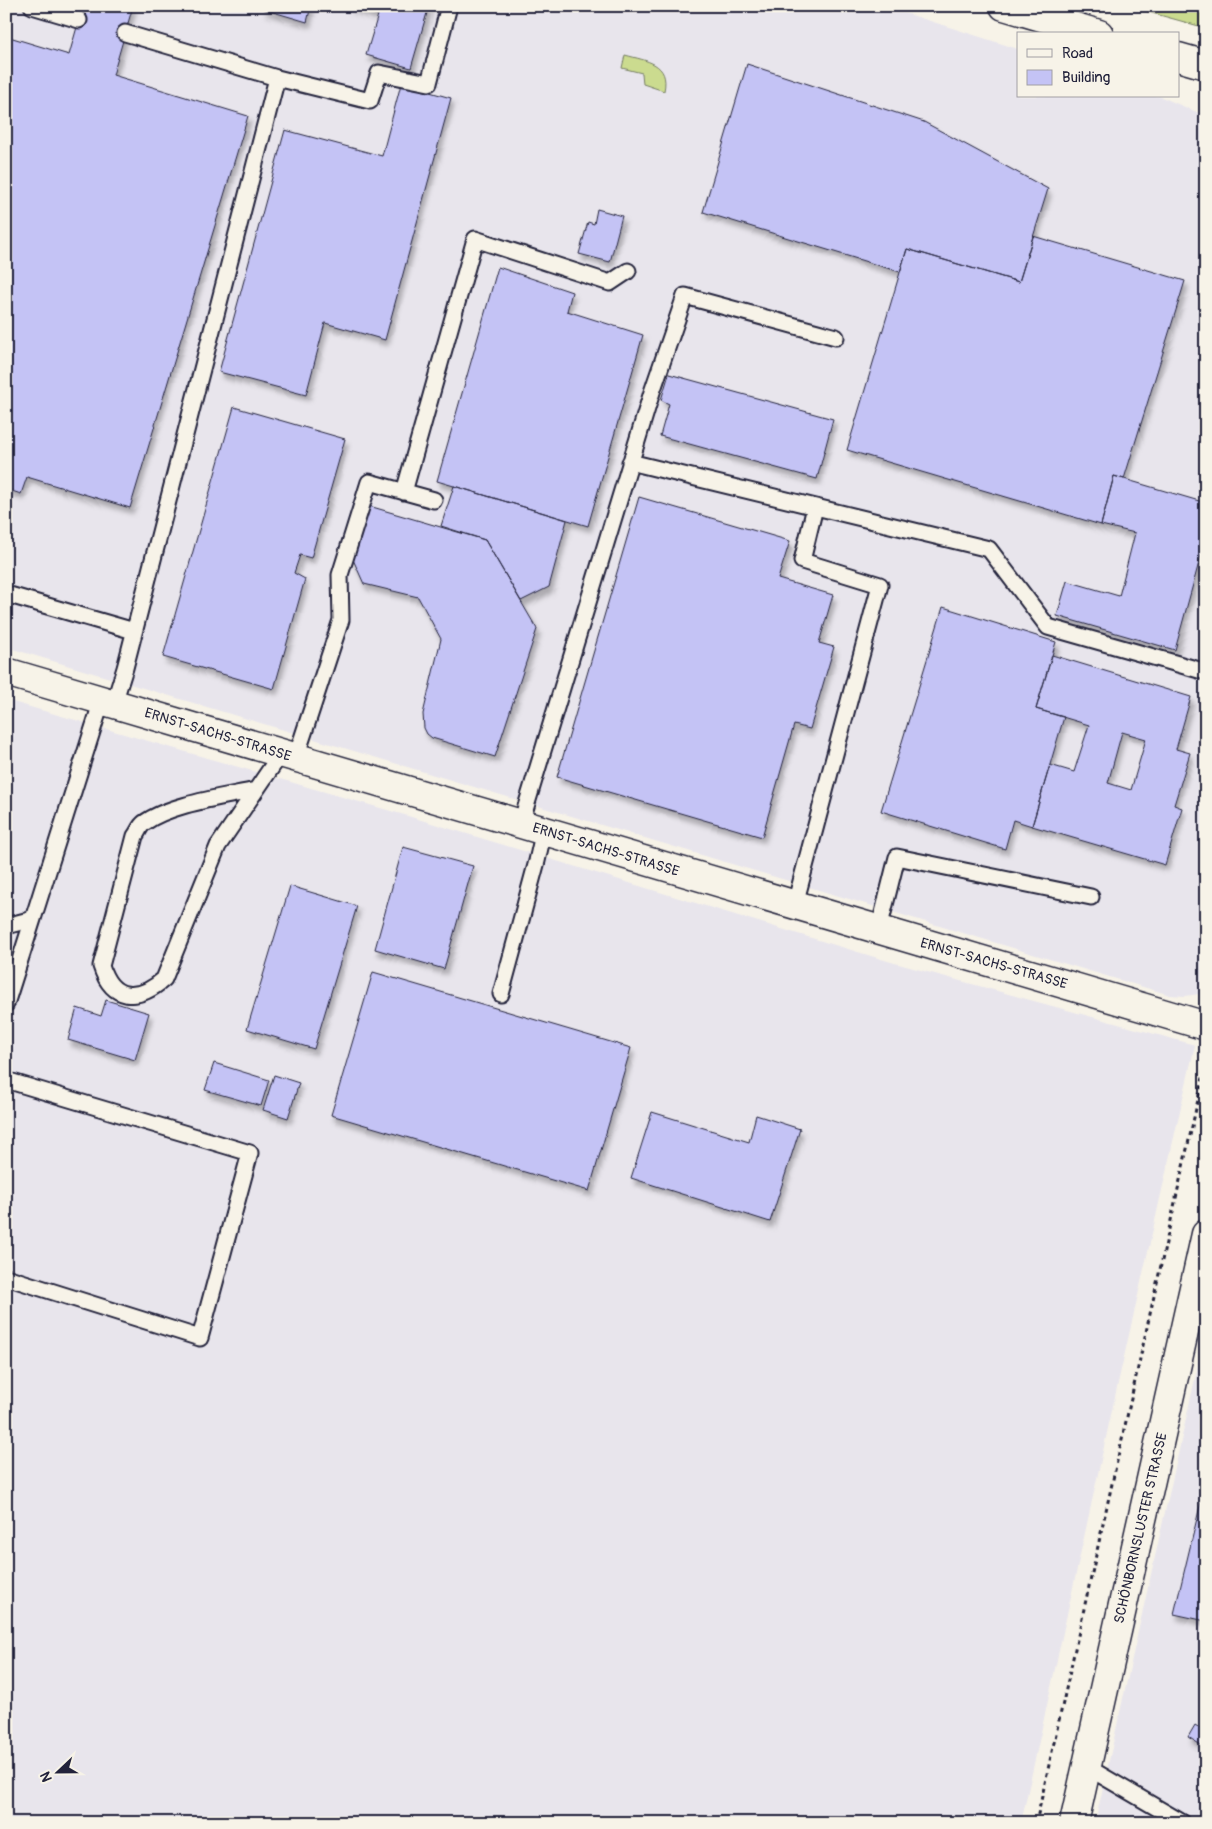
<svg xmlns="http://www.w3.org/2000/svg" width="1212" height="1829" font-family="Pangolin,sans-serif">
<defs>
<filter id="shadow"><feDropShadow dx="3" dy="5.5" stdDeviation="2.5" flood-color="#0004"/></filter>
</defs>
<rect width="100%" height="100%" fill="#f7f3e8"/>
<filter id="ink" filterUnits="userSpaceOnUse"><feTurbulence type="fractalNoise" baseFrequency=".02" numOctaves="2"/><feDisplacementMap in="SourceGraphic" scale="10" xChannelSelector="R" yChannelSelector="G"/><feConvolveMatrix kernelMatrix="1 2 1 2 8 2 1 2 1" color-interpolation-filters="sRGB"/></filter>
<g filter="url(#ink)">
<path fill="#e8e5ec" d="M 6,6 L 883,6 L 1018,49 L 1018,96 L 1159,96 L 1206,116 L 1206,993 L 1185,996 L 1170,995 L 6,647 Z
M 6,700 L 408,816 L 891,962 L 1195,1045 L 1118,1383 L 1021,1823 L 6,1823 Z
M 1206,1330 L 1206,1823 L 1095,1823 Z"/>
<path fill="#cbdb8f" stroke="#767e65" d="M 1127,6 L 1206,6 L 1206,28 Z
M 625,55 C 647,61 670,63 664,91 L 643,84 L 642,73 L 622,68 Z"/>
<path fill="#c4c3f5" stroke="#22223b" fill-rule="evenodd" filter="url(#shadow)" d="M 83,6 L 133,6 L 113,75 L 248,116 L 130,508 L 27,477 L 21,494 L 6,489 L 6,36 L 69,55 Z
M 264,6 L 311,6 L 307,22 L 263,9 Z
M 347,6 L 429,6 L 411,68 L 366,55 L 378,15 Z
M 747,64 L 924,122 L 1048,189 L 1019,282 L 907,249 L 900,272 L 703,212 Z
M 401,84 L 451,98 L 385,340 L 325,323 L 306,395 L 219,372 L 285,130 L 382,156 Z
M 597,209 L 622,216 L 610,262 L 579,254 L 588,222 L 594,224 Z
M 1033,236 L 1185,281 L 1124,479 L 1114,476 L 1101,525 L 847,450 L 907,249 L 1019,282 Z
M 498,267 L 572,292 L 567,311 L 643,335 L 588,526 L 437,481 Z
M 669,374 L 833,419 L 817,479 L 660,436 L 669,404 L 661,400 Z
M 234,407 L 345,439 L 311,558 L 300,555 L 294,573 L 305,579 L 274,689 L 163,657 Z
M 1114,476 L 1206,503 L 1206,537 L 1175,650 L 1057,616 L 1067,581 L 1119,596 L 1135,533 L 1101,525 Z
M 454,486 L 567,520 L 549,587 L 521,601 L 485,540 L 441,526 Z
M 639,497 L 790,541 L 778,579 L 833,595 L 819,643 L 834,647 L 810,729 L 794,725 L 762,837 L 557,777 Z
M 369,506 L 485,540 L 537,629 L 495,757 L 432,738 L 427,734 L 424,728 L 423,714 L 441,639 L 418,597 L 364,584 L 351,555 Z
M 943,607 L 1056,642 L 1036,709 L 1064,717 L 1032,826 L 1013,820 L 1005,849 L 881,811 Z
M 1052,655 L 1191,697 L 1176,749 L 1190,753 L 1174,805 L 1182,808 L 1165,865 L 1032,826 L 1050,765 L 1074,772 L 1089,725 L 1036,709 ZM 1122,732 L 1146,739 L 1131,790 L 1108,783 Z
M 403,847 L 473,866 L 444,969 L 375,949 Z
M 290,886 L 357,906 L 314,1049 L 247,1029 Z
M 373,972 L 631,1048 L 589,1191 L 331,1115 Z
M 106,1000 L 149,1013 L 135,1060 L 68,1040 L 77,1008 L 101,1016 Z
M 214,1063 L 269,1080 L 261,1106 L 205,1090 Z
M 274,1075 L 299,1083 L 288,1118 L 263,1110 Z
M 652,1112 L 749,1142 L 756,1115 L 800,1129 L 770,1222 L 631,1178 Z
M 1206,1481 L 1206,1621 L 1174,1614 Z
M 1195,1725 L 1206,1732 L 1206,1748 L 1188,1737 Z"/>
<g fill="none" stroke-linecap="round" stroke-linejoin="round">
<defs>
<path id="service" d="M 32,6 L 79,20
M 277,78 L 370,101 L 379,73 L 429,83 L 449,6
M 630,462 L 989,549 L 1048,627 L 1206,672
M 404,492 L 475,239 L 610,283 L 628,271
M 6,594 L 134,631
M 114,703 L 125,668 L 277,78 L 125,33
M 296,757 L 341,620 L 340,575 L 369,482 L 434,500
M 256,790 C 224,797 170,804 144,823 C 140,826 138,832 135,836 L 101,966 C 112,1001 138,1002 164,979 L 218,846 L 282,752
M 521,823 L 652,392 L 685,296 L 836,337
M 795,904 L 880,585 L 802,561 L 815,507
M 6,926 L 33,919 L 102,700
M 879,929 L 897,857 L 1091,897
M 501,994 L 537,861 L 544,830
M 6,1004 L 33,919
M 6,1080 L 250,1153 L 200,1338 L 6,1277
M 1087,1767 L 1183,1823"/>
<path id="minor" d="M 6,672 L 1206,1026"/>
<path id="tertiary" d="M 1074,1823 L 1206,1234"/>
<path id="secondary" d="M 1004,6 L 1099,34
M 1178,57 L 1206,65"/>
</defs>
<use href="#service" stroke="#22223b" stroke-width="19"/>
<use href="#minor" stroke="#22223b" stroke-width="31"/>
<use href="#tertiary" stroke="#22223b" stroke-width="31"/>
<use href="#secondary" stroke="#22223b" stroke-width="31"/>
<path stroke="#22223b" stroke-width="3" stroke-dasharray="4 4" stroke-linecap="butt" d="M 1036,1823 L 1206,1064"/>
<use href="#service" stroke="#f7f3e8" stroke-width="15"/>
<use href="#minor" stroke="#f7f3e8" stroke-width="28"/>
<use href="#tertiary" stroke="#f7f3e8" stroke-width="28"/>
<use href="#secondary" stroke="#f7f3e8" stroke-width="28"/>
</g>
</g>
<g text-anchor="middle" stroke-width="4.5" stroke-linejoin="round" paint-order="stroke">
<g font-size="14" fill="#22223b" stroke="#f7f3e8">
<text transform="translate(218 734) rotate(17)" y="5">ERNST-SACHS-STRASSE</text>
<text transform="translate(606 849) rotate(17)" y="5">ERNST-SACHS-STRASSE</text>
<text transform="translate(994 963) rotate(16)" y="5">ERNST-SACHS-STRASSE</text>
<text transform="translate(1140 1528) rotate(-77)" y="5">SCHÖNBORNSLUSTER STRASSE</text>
</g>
</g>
<rect width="1212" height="1829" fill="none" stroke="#f7f3e8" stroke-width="25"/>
<rect x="12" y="12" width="1187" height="1804" fill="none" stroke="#22223b" stroke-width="2" filter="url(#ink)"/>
<rect x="1017" y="32" width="162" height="65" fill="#f7f3e8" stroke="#a29fa3"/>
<rect x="1027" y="49" width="25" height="8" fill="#f7f3e8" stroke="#a29fa3"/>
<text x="1062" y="58" font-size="15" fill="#22223b">Road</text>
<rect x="1027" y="70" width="25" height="15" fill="#c4c3f5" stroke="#a29fa3"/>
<text x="1062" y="82" font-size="15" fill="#22223b">Building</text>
<g transform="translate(58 1772) rotate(248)" stroke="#f7f3e8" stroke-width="4" paint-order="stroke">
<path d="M0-4L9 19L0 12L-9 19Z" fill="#22223b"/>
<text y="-8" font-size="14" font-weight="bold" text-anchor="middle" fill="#22223b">N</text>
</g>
</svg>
